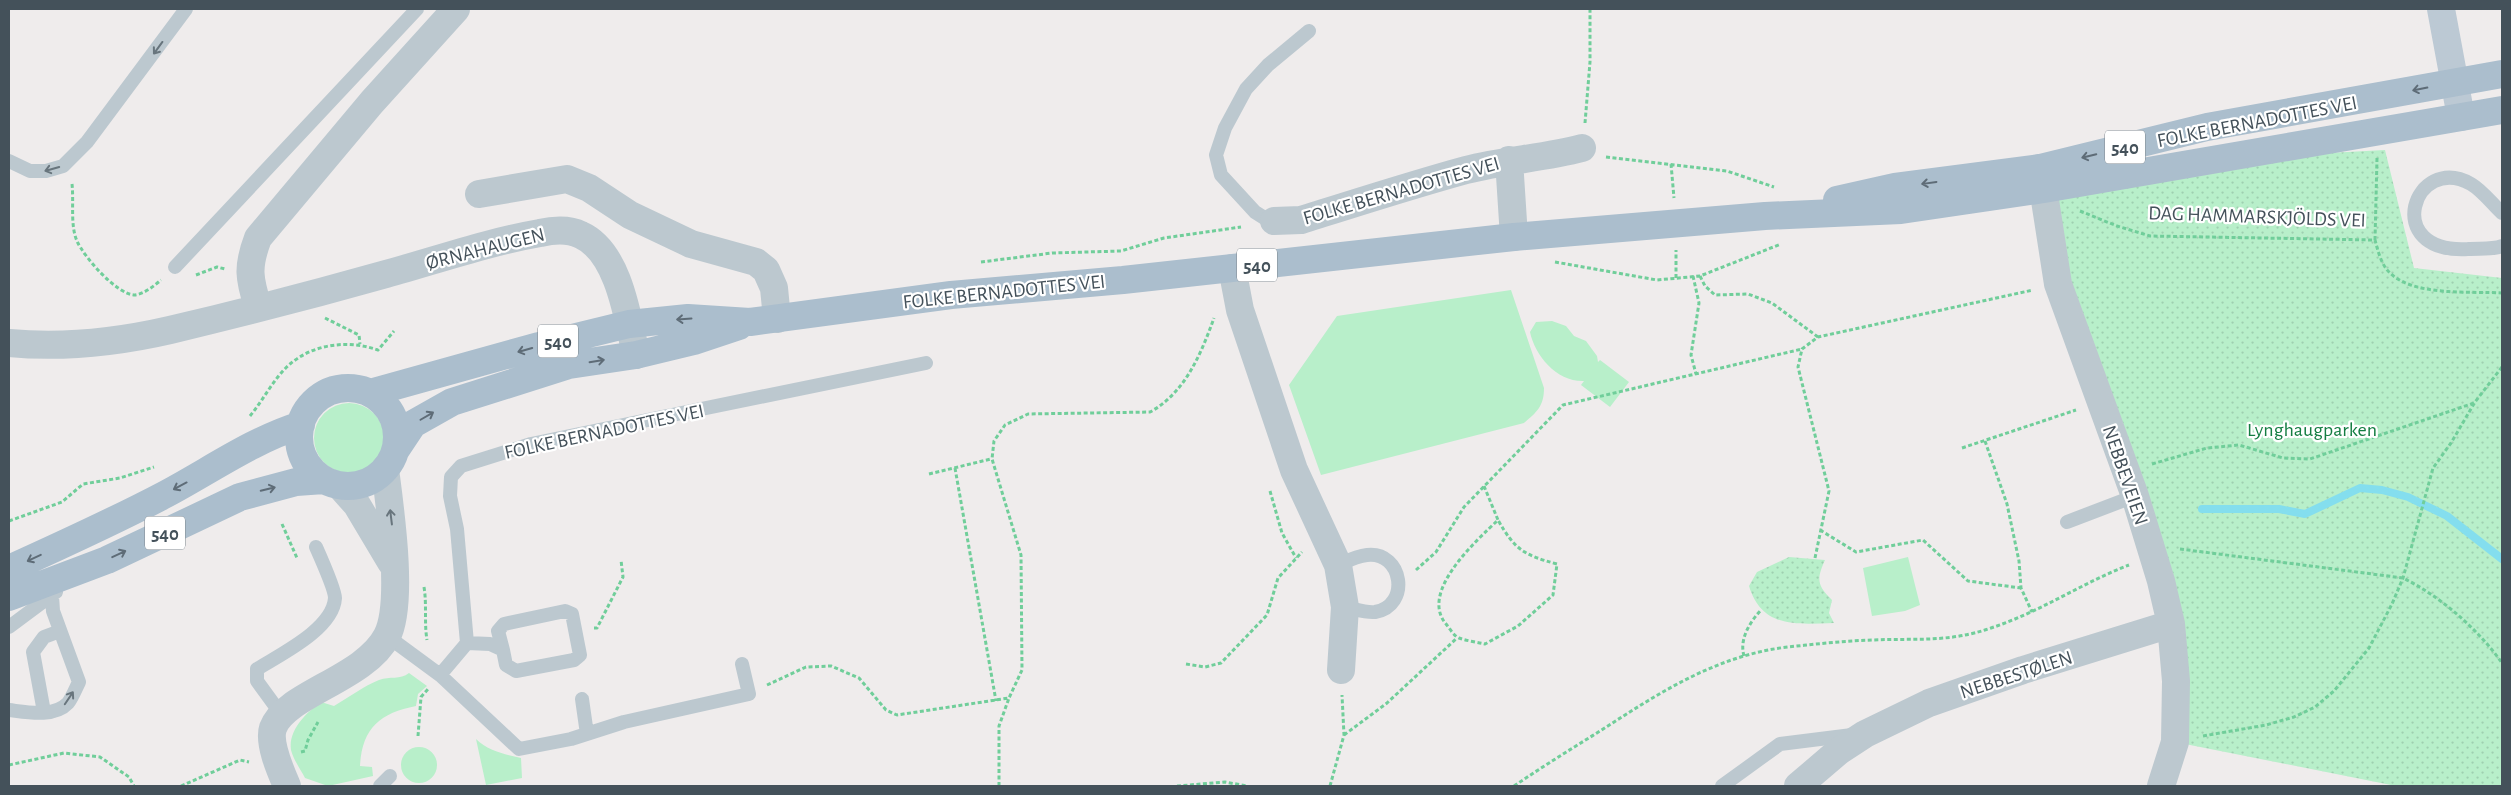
<svg xmlns="http://www.w3.org/2000/svg" width="2511" height="795" font-family="'Alegreya Sans',sans-serif">
<defs>
<pattern id="park-dots" width="8" height="8" patternUnits="userSpaceOnUse" patternTransform="scale(1.25)"><rect width="8" height="8" fill="#b8efca"/><path d="M2 2h.1M6 6h.1" fill="none" stroke="#9fcfb0" stroke-width="1.8" stroke-linecap="round"/></pattern>
</defs>
<rect width="100%" height="100%" fill="#efecec"/>
<path fill="#b8efca" d="M 1511,290 L 1544,388 C 1544,406 1537,412 1524,423 L 1321,475 L 1289,385 L 1337,316 Z
M 1552,321 L 1566,326 L 1574,336 L 1586,341 L 1597,356 L 1598,362 L 1600,360 L 1629,382 L 1610,407 L 1581,385 L 1584,381 C 1557,382 1535,356 1530,332 L 1536,322 Z
M314 438a35 35 0 1 1 70 0a35 35 0 1 1-70 0Z
M 1908,557 L 1920,605 L 1905,611 L 1872,616 L 1863,568 Z
M 409,673 L 427,686 L 418,694 L 416,706 C 380,713 362,728 360,766 L 372,767 L 373,776 L 328,786 L 305,778 C 301,770 293,759 291,750 C 288,730 307,712 321,702 L 334,706 C 349,697 364,686 379,680 C 390,676 400,680 409,673 Z
M 476,739 C 488,751 504,754 521,758 L 522,778 L 486,785 Z
M401 765a18 18 0 1 1 36 0a18 18 0 1 1-36 0Z"/>
<path fill="url(#park-dots)" d="M 2385,150 L 2414,268 L 2502,278 L 2502,786 L 2396,786 L 2175,742 L 2176,681 L 2135,496 L 2044,189 L 2212,159 Z
M 1789,557 L 1825,560 C 1817,578 1816,585 1832,600 L 1829,613 L 1834,623 C 1797,624 1762,629 1749,586 L 1757,572 Z"/>
<g fill="none" stroke-linecap="round" stroke-linejoin="round">
<path stroke="#84deee" stroke-width="8" d="M 2202,509 L 2279,509 L 2305,514 L 2360,488 L 2382,490 L 2408,497 L 2447,516 L 2502,559"/>
<path stroke="#70ce9a" stroke-width="3" stroke-dasharray="4 2.5" stroke-linecap="butt" d="M 1585,123 L 1590,62 L 1590,9
M 1606,157 L 1727,171 L 1774,187
M 1671,164 L 1674,198
M 72,184 C 74,202 70,225 77,241 C 84,257 117,295 135,295 C 144,294 154,286 161,280
M 2080,211 L 2117,226 L 2150,236 L 2375,240 C 2378,251 2381,264 2389,272 C 2413,297 2471,291 2502,293
M 2375,240 L 2377,158
M 981,262 L 1052,253 L 1121,251 L 1164,238 L 1241,227
M 1555,262 L 1657,280 L 1700,276 L 1781,244
M 196,275 L 217,267 L 225,269
M 1693,276 L 1699,303 L 1691,355 L 1696,374
M 1700,276 L 1705,286 L 1715,295 L 1748,294 L 1772,303 L 1818,337
M 1676,278 L 1676,250
M 325,318 L 359,335 L 360,344
M 250,416 C 264,399 274,378 290,364 C 315,343 349,340 378,350 L 394,331
M 1985,441 L 2007,504 L 2019,561 L 2021,588 L 2032,612
M 1962,448 L 2076,410
M 2152,464 L 2207,448 L 2239,445 L 2283,458 L 2310,459 L 2474,403
M 955,468 L 996,701
M 929,474 L 991,459
M 1484,486 L 1498,520 C 1476,541 1419,592 1446,624 C 1450,629 1454,636 1459,638 C 1467,641 1477,642 1485,644 L 1518,626 L 1553,595 L 1557,564 C 1524,555 1515,550 1498,520
M 1270,491 L 1282,533 L 1296,558
M 9,521 L 62,502 L 83,484 L 120,478 L 154,467
M 282,524 L 297,558
M 1820,530 L 1856,552 L 1923,540 L 1968,581 L 2021,588
M 2180,549 L 2403,578 C 2440,596 2478,629 2502,663
M 1815,558 L 1829,491 L 1798,367 L 1802,349 L 1818,337 L 2033,290
M 1416,570 L 1436,552 L 1464,507 L 1563,405 L 1802,349
M 424,587 C 427,605 424,622 427,640
M 594,628 L 597,628 L 623,577 L 621,560
M 1744,656 C 1739,639 1750,622 1761,610
M 1186,664 L 1205,667 L 1221,663 L 1267,615 L 1278,578 L 1302,552
M 767,685 L 806,667 L 831,666 L 859,678 L 886,710 L 897,715 L 1009,698 L 1022,670 L 1021,555 L 992,459 L 994,441 L 1005,425 L 1028,414 L 1150,412 C 1185,393 1201,354 1214,318
M 1344,735 L 1387,703 L 1457,638
M 418,736 L 421,697 L 428,689
M 2203,736 L 2266,725 L 2294,717 L 2315,707 L 2334,691 L 2369,648 L 2392,604 L 2403,578 L 2433,468 L 2451,443 L 2475,402 L 2502,367
M 301,752 L 305,751 L 308,740 L 318,722
M 9,765 L 64,753 L 100,757 L 129,777 L 134,786
M 181,786 L 240,760 L 249,762
M 999,786 L 999,726 L 1009,698
M 1177,786 L 1225,782 L 1247,786
M 1330,786 L 1344,735 L 1342,695
M 1514,786 C 1542,767 1571,749 1600,731 C 1659,693 1717,655 1788,647 C 1816,644 1844,641 1872,640 C 1915,638 1948,643 1991,628 C 2040,612 2082,583 2129,565"/>
<path stroke="#bcc8cf" stroke-width="14" d="M 9,161 L 30,171 L 46,171 L 63,166 L 87,142 L 186,9
M 2502,213 C 2492,204 2483,191 2471,184 C 2414,152 2380,254 2468,249 C 2479,248 2492,250 2502,246
M 1274,221 L 1266,219 L 1255,212 L 1221,175 L 1216,155 L 1225,128 L 1246,89 L 1268,65 L 1309,31
M 175,267 L 417,9
M 2067,522 L 2135,496
M 1338,565 C 1347,561 1357,556 1367,555 C 1403,551 1411,606 1375,612 C 1366,613 1355,609 1345,607
M 9,627 L 56,592
M 387,636 L 440,675 L 519,749 L 571,739 L 624,722 L 749,694 L 742,664
M 467,643 L 457,529 L 450,496 L 451,477 L 461,466 L 531,444 L 926,363
M 440,675 L 467,643 L 490,644 L 503,650 L 506,665 L 516,671 L 574,660 L 580,655 L 572,614 L 565,611 L 504,624 L 498,631 L 503,650
M 582,699 L 587,734
M 9,710 C 26,712 54,718 68,703 C 72,698 76,688 79,682 L 53,611 L 52,596
M 44,712 L 33,652 L 44,637 L 60,631
M 281,714 L 257,681 L 257,669 C 281,654 333,629 335,598 C 335,590 320,556 316,547
M 380,786 L 390,776
M 1722,786 L 1780,744 L 1852,735"/>
<path stroke="#bcc8cf" stroke-width="28" d="M 1509,160 L 1514,237
M 2040,168 L 2058,284 L 2135,496 L 2161,581 L 2171,624 L 2176,681 L 2175,742 L 2161,786
M 479,194 L 567,179 L 589,188 L 630,215 L 691,244 L 756,262 L 766,270 L 774,288 L 777,319
M 1274,221 L 1301,220 C 1356,203 1411,185 1466,170 C 1505,160 1544,158 1582,148
M 1232,268 L 1240,310 L 1294,470 L 1338,565 L 1345,607 L 1341,670
M 258,307 C 249,278 247,267 258,238 L 372,102 L 456,9
M 9,343 C 63,348 118,342 170,330 C 242,313 315,294 386,274 C 437,260 488,242 540,233 C 553,230 569,229 581,235 C 619,252 628,319 636,355
M 340,486 L 357,505 L 391,562
M 287,786 C 281,772 268,743 273,728 C 285,694 365,679 387,636 C 404,603 390,508 385,469
M 1798,786 L 1839,751 L 1865,734 L 1929,703 L 2023,670 L 2171,624"/>
<path stroke="#bcc9d4" stroke-width="28" d="M 2441,9 L 2461,117"/>
<path stroke="#abbecd" stroke-width="28" d="M 1837,200 L 1895,187 L 2040,168 L 2207,127 L 2502,74
M299 437a49 49 0 1 1 98 0a49 49 0 1 1-98 0Z
M 370,393 L 539,346 L 629,324 L 688,318 L 750,322 L 951,295 L 1123,280 L 1514,237 L 1765,216 L 1901,210 L 2044,189 L 2502,110
M 395,451 L 413,424 L 452,402 L 569,365 L 636,355 L 694,341 L 739,326
M 9,569 C 62,545 115,521 166,494 C 211,470 253,440 301,425
M 9,597 L 107,560 L 240,497 L 296,482 L 324,480"/>
</g>
<defs><path id="oneway-shaft" d="M-6 0H5M1.5-3L5.5 0L1.5 3" fill="none" stroke-width="1.6" stroke-linecap="round" stroke-linejoin="round" transform="scale(1.25)"/></defs>
<g stroke="#68757d">
<use href="#oneway-shaft" transform="translate(158 48) rotate(126)"/>
<use href="#oneway-shaft" transform="translate(52 169) rotate(164)"/>
<use href="#oneway-shaft" transform="translate(391 517) rotate(-97)"/>
<use href="#oneway-shaft" transform="translate(69 698) rotate(-56)"/>
</g>
<g stroke="#5e6c77">
<use href="#oneway-shaft" transform="translate(2420 89) rotate(169)"/>
<use href="#oneway-shaft" transform="translate(2089 156) rotate(166)"/>
<use href="#oneway-shaft" transform="translate(1929 183) rotate(172)"/>
<use href="#oneway-shaft" transform="translate(684 319) rotate(176)"/>
<use href="#oneway-shaft" transform="translate(525 350) rotate(164)"/>
<use href="#oneway-shaft" transform="translate(597 361) rotate(-9)"/>
<use href="#oneway-shaft" transform="translate(427 416) rotate(-30)"/>
<use href="#oneway-shaft" transform="translate(180 486) rotate(152)"/>
<use href="#oneway-shaft" transform="translate(268 489) rotate(-14)"/>
<use href="#oneway-shaft" transform="translate(119 554) rotate(-25)"/>
<use href="#oneway-shaft" transform="translate(34 558) rotate(155)"/>
</g>
<g text-anchor="middle" stroke-width="4.5" stroke-linejoin="round" paint-order="stroke">
<g fill="#fff" stroke="#7c858c" stroke-width="1">
<rect x="2105" y="130.5" width="40" height="33" rx="4"/>
<rect x="1237" y="248.5" width="40" height="33" rx="4"/>
<rect x="538" y="324.5" width="40" height="33" rx="4"/>
<rect x="145" y="516.5" width="40" height="33" rx="4"/>
</g>
<g font-size="19" font-weight="bold" fill="#44515a">
<text x="2125" y="154">540</text>
<text x="1257" y="272">540</text>
<text x="558" y="348">540</text>
<text x="165" y="540">540</text>
</g>
<g font-size="20" fill="#44515a" stroke="#fff">
<text transform="translate(2257 121) rotate(-11)" y="7">FOLKE BERNADOTTES VEI</text>
<text transform="translate(1401 190) rotate(-16)" y="7">FOLKE BERNADOTTES VEI</text>
<text transform="translate(2257 216) rotate(2)" y="7">DAG HAMMARSKJÖLDS VEI</text>
<text transform="translate(485 248) rotate(-14)" y="7">ØRNAHAUGEN</text>
<text transform="translate(1004 291) rotate(-6)" y="7">FOLKE BERNADOTTES VEI</text>
<text transform="translate(604 431) rotate(-12)" y="7">FOLKE BERNADOTTES VEI</text>
<text transform="translate(2126 475) rotate(71)" y="7">NEBBEVEIEN</text>
<text transform="translate(2016 674) rotate(-18)" y="7">NEBBESTØLEN</text>
</g>
<g font-size="20" fill="#147d42" stroke="#fff">
<text x="2312" y="436">Lynghaugparken</text>
</g>
</g>
<rect width="2511" height="795" fill="none" stroke="#44515a" stroke-width="20"/>
</svg>
